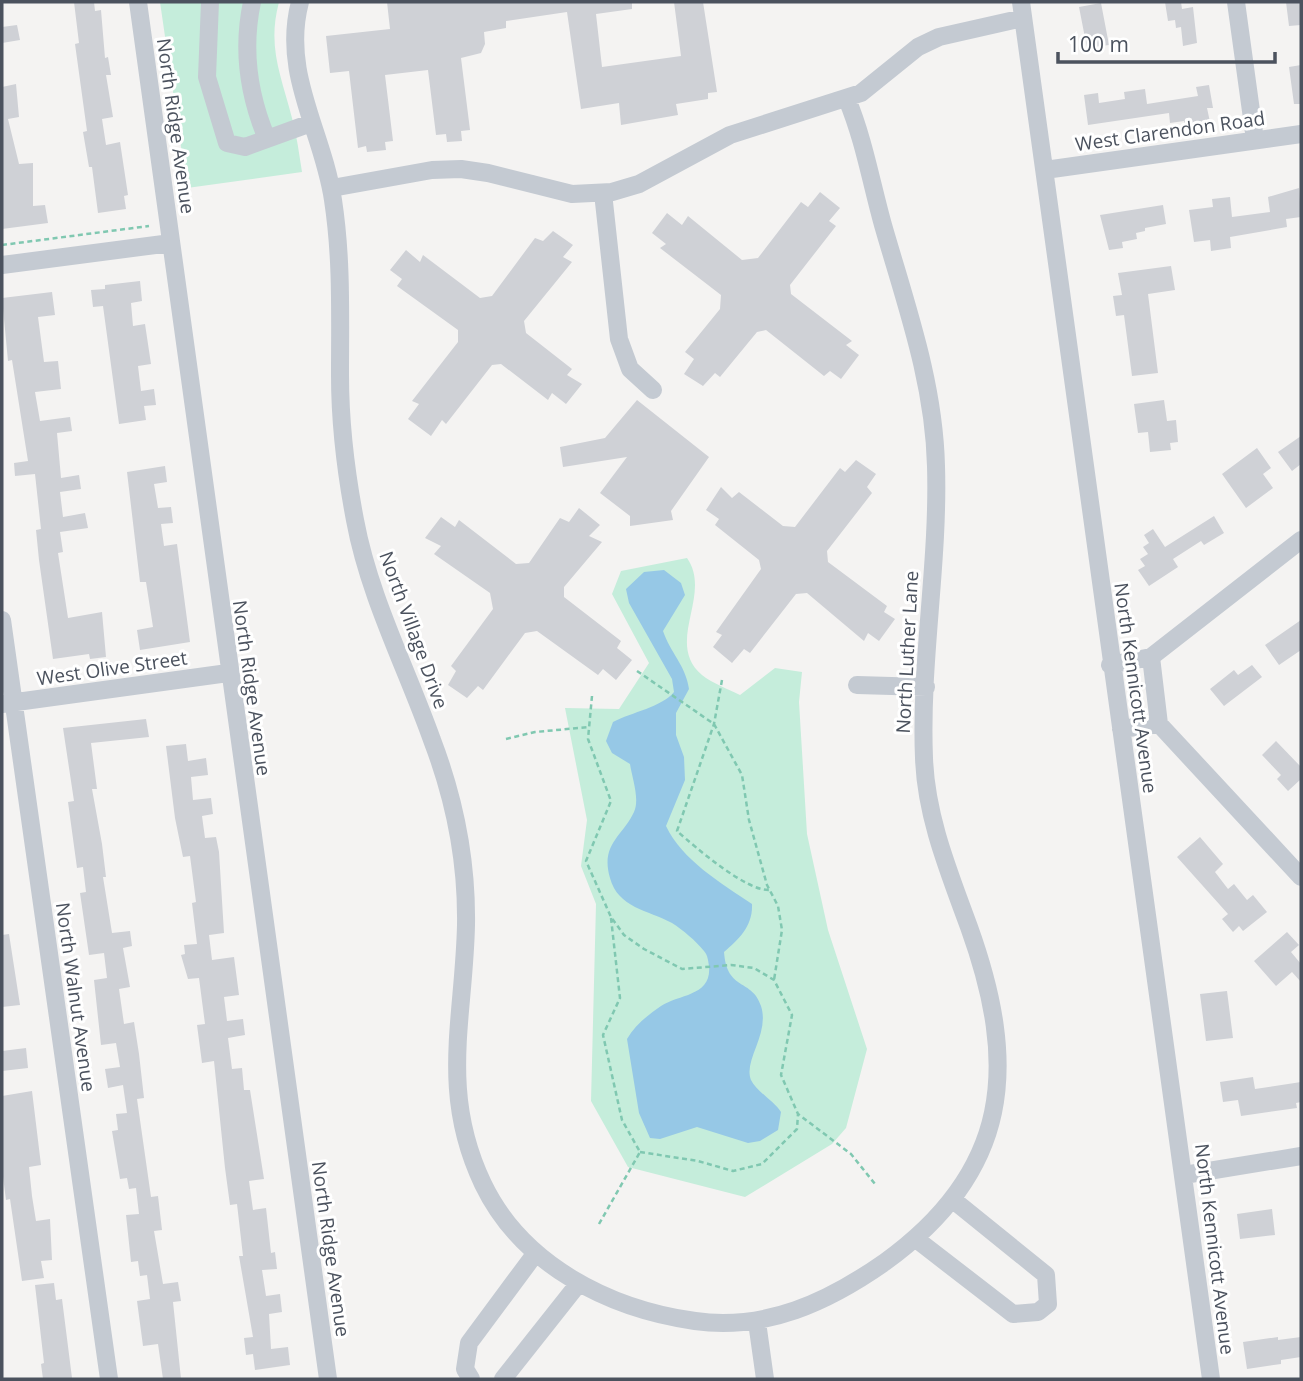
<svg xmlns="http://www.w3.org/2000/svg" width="1303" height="1381" font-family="'Open Sans',sans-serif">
<rect width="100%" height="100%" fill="#f4f3f2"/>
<path fill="#c5eddb" d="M 160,2 L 279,2 C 267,47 281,75 292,118 C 297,136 299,154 302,172 L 187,188 Z
M 687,558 C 713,595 664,643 702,675 C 712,683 728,689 740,695 L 775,668 L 802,672 L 799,702 L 807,834 L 828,930 L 867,1049 L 846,1128 L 832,1144 L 745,1197 L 628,1167 L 591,1101 L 596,904 L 581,866 L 587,820 L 565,708 L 619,709 L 649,663 L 612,594 L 621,571 Z"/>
<path fill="#96c8e6" d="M 664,570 L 681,583 L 685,595 L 663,631 C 670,652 686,666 689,689 L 676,713 L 676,735 L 684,757 L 685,780 L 666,826 C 682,860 721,883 752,904 C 753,926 739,939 724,952 C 727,992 752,978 761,1006 C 770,1034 743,1060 751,1080 C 756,1091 774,1101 781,1112 L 778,1130 L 760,1141 L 748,1143 L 697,1127 L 660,1139 L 650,1138 L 639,1113 L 627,1039 C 635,1025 648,1015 661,1006 C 680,994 712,996 709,966 C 708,960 708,956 704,951 C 696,941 683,930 672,923 C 648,910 618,908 610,878 C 600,844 623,836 634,812 C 640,799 632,778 630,764 L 612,753 L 606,741 L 613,722 C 632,712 662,707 674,692 L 672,679 L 629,603 L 626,589 L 644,572 Z"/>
<path fill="#cfd1d6" d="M 74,2 L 94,2 L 95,11 L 101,10 L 105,58 L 108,57 L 111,75 L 106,75 L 113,117 L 102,119 L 106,145 L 120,142 L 128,195 L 124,196 L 126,209 L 98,213 L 92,167 L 89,167 L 83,132 L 87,131 L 75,44 L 79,43 Z
M 387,2 L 632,2 L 632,9 L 596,14 L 602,67 L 681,56 L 674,2 L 703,2 L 717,92 L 708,93 L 708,99 L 676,104 L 678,115 L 621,125 L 619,103 L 581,109 L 567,12 L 506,21 L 506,28 L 484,32 L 485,44 L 481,53 L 461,58 L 470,130 L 461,131 L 462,141 L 447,142 L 446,134 L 436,135 L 428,70 L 385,75 L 393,141 L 385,142 L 386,150 L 367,152 L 366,146 L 358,148 L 349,71 L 330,73 L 326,36 L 390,29 Z
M 1165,2 L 1181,2 L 1182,9 L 1193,7 L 1197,43 L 1183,46 L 1181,27 L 1176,28 L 1175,20 L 1168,21 Z
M 1286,2 L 1301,2 L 1301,25 L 1289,26 Z
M 1101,3 L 1109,45 L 1087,48 L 1079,7 Z
M 17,25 L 20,40 L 2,43 L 2,27 Z
M 1301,65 L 1301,104 L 1294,104 L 1289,67 Z
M 16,84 L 19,117 L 8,119 L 19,164 L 33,163 L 33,206 L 45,205 L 48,223 L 2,229 L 2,87 Z
M 1209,85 L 1213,108 L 1207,108 L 1210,122 L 1185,126 L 1184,121 L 1170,123 L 1169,113 L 1088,125 L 1084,95 L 1098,93 L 1099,103 L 1125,99 L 1124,92 L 1145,89 L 1147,104 L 1198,96 L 1196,87 Z
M 1299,188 L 1301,217 L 1286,219 L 1287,227 L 1230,237 L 1231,248 L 1211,251 L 1210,240 L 1194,242 L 1189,210 L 1213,207 L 1212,199 L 1230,197 L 1232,217 L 1270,212 L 1268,197 Z
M 820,192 L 840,208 L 829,221 L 836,226 L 790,285 L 791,294 L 852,341 L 846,345 L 859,355 L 841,379 L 830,371 L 824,376 L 766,330 L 757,332 L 720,377 L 715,373 L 703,386 L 684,374 L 694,359 L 685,352 L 720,309 L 721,295 L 660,248 L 666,244 L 652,233 L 667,213 L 682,225 L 688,216 L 742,260 L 758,258 L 801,202 L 808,207 Z
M 1163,205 L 1166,224 L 1145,228 L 1145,231 L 1136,233 L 1137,239 L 1122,242 L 1123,248 L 1109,250 L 1100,215 Z
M 553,231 L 573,245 L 563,257 L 572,262 L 524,321 L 526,333 L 572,369 L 567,375 L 582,384 L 566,404 L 552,393 L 548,400 L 501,364 L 492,365 L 446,424 L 442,420 L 431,436 L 408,419 L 419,404 L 412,401 L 458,342 L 458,330 L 397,286 L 402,279 L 390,270 L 406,250 L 420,262 L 423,255 L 480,298 L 492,296 L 535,238 L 543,241 Z
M 1171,266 L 1175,290 L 1148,294 L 1158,373 L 1132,376 L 1124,315 L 1116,316 L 1113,296 L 1122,295 L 1118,273 Z
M 140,281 L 142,301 L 131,303 L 133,326 L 145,324 L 151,364 L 138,366 L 141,391 L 154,389 L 156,405 L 144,406 L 146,420 L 119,424 L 103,306 L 93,307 L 91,290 L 105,289 L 105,285 Z
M 52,292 L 55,315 L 38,317 L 44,362 L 58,361 L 61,389 L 35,392 L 40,421 L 70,417 L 72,431 L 57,433 L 61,478 L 79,475 L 81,489 L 60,492 L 63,517 L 85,513 L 88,528 L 60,532 L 63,552 L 58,553 L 68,618 L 102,612 L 106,657 L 90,659 L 89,654 L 53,659 L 39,560 L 36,530 L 41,529 L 35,474 L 15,476 L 14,463 L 28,461 L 12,360 L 8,361 L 2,298 Z
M 637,400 L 709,457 L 671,511 L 673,520 L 630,526 L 630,516 L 600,493 L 627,457 L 563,467 L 560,447 L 605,438 Z
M 1164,400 L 1167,421 L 1176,420 L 1178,442 L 1170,443 L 1171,450 L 1150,452 L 1148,432 L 1138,433 L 1134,404 Z
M 1301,436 L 1301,464 L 1292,471 L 1278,452 Z
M 1257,448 L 1271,468 L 1263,474 L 1273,488 L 1246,508 L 1222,474 Z
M 856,460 L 876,474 L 867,487 L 872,493 L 827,551 L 828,562 L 887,606 L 884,612 L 895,619 L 879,641 L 868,633 L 864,641 L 807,593 L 796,594 L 750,653 L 744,649 L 732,663 L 713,647 L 722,635 L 716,632 L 761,569 L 759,560 L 715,525 L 719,519 L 706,510 L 721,487 L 732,498 L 739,492 L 783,526 L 795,527 L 840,468 L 845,472 Z
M 165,466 L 167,482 L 154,484 L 158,508 L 171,507 L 173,523 L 161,524 L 164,546 L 177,544 L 190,642 L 140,650 L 137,630 L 153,627 L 146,582 L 140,582 L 127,472 Z
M 579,508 L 600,525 L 589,536 L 602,542 L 564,587 L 564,597 L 621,641 L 617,648 L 632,660 L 616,680 L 603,669 L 598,675 L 537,631 L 525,633 L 483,690 L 478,686 L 467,698 L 448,685 L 456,671 L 451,666 L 493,609 L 490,593 L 434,554 L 441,546 L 425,538 L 441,517 L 455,527 L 459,520 L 516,564 L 529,563 L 560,518 L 569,522 Z
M 1214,516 L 1224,533 L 1204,545 L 1201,541 L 1173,559 L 1178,567 L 1149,586 L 1138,570 L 1145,566 L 1140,559 L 1148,554 L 1143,547 L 1149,543 L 1144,535 L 1153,529 L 1165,547 Z
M 1301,620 L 1301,650 L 1279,665 L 1265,645 Z
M 1252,665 L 1262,677 L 1224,706 L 1210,689 L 1234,670 L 1238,675 Z
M 146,719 L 149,737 L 91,743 L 97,789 L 92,789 L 102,844 L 106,877 L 103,877 L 112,933 L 130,931 L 132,946 L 123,948 L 130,987 L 119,989 L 124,1024 L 134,1022 L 139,1054 L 144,1098 L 137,1099 L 151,1197 L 158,1196 L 162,1230 L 154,1231 L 163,1284 L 178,1282 L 181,1301 L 173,1302 L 181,1379 L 163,1379 L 158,1344 L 143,1346 L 137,1301 L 150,1299 L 147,1275 L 140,1276 L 138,1261 L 131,1262 L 126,1215 L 139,1214 L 136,1188 L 129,1189 L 127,1178 L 120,1179 L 112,1131 L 118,1130 L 116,1114 L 127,1113 L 123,1085 L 108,1088 L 105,1069 L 120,1067 L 116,1043 L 101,1045 L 94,980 L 107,978 L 104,953 L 89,955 L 80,893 L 86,892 L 83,867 L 77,868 L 68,802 L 74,801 L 63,728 Z
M 1276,741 L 1301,767 L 1301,779 L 1288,791 L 1277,779 L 1281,775 L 1262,755 Z
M 186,744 L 188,761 L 206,758 L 208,775 L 191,777 L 193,800 L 211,798 L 213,814 L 202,816 L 205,838 L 216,837 L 219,852 L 224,933 L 209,935 L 212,960 L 234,957 L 239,995 L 224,997 L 227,1021 L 243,1019 L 245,1035 L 228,1038 L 232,1069 L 242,1068 L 244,1090 L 250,1090 L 264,1179 L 249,1181 L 253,1210 L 266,1208 L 271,1253 L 275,1252 L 277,1269 L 262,1270 L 266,1296 L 280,1294 L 282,1312 L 269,1314 L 271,1349 L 288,1347 L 290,1365 L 255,1370 L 253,1354 L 246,1355 L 244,1338 L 253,1337 L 239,1256 L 243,1256 L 237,1204 L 230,1205 L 225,1168 L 214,1061 L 202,1063 L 197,1025 L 205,1024 L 199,978 L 188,979 L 181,955 L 185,954 L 184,945 L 197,944 L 192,903 L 196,902 L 190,856 L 183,857 L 175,818 L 166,746 Z
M 1200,837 L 1223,864 L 1215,872 L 1228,889 L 1234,884 L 1247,900 L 1253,895 L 1267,912 L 1243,931 L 1239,926 L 1233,932 L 1222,919 L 1228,914 L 1177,857 Z
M 1287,932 L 1299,945 L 1291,952 L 1301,964 L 1301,982 L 1292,972 L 1276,986 L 1254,961 Z
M 9,934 L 20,1005 L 2,1007 L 2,935 Z
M 1227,991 L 1233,1038 L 1206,1041 L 1200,994 Z
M 26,1048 L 28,1068 L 2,1071 L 2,1051 Z
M 1253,1077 L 1255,1089 L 1301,1082 L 1301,1102 L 1296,1103 L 1297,1108 L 1241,1116 L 1238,1100 L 1223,1102 L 1220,1082 Z
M 32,1091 L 41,1165 L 29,1167 L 32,1196 L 36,1221 L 50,1219 L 52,1260 L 41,1261 L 44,1278 L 22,1281 L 10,1199 L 6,1200 L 2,1169 L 2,1096 Z
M 1272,1209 L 1275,1235 L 1240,1239 L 1237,1214 Z
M 54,1283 L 56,1300 L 62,1299 L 72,1378 L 43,1379 L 41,1364 L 44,1363 L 35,1285 Z
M 1278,1337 L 1278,1340 L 1301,1337 L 1301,1357 L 1281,1360 L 1281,1364 L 1247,1369 L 1243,1342 Z"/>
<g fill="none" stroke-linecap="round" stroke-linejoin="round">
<path stroke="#80c8b1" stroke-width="2.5" stroke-dasharray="5 3.5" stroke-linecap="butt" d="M 2,245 L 149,226
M 637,671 L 714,724 L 742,775 L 749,820 L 767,885 L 778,906 L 782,930 L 774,980
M 722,680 L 714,724 L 677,831 C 695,847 746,891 769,890
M 592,696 L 588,739 L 611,801 L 586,861 L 611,917 L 624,935 L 644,949 L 682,969 L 731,965 L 754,968 L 774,980 L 792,1015 L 781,1075 L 798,1114 L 851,1154 L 875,1184
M 506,739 L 535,732 L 590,727
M 611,918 L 620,998 L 603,1035 L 622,1120 L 640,1152
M 640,1152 L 698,1161 L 733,1171 L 762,1164 L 797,1129 L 798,1114
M 599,1224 L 640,1152"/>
<path stroke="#c4cad2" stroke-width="18" d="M 138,2 L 328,1379
M 210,2 L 207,77 L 227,143 L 245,147 L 311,123
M 252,2 C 242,49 248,94 267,139
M 300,2 C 281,74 323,131 333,200 C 342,259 340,315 340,375 C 340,422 346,473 355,520 C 369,596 406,667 432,740 C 455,800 467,861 466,925 C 464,1019 439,1092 483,1184 C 522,1265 609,1309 695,1321 C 766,1331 828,1302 885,1262 C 1011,1171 1019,1066 969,927 C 949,872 926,817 924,758 C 920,661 939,563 936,466 C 934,382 906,305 883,225 C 871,182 864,140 847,99
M 1021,2 L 1211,1379
M 1236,2 L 1255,140
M 1045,170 L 1301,134
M 332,188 L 432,170 L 461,169 L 488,173 L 572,194 L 612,192 L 639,184 L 730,135 L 861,93 L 918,47 L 939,37 L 1023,18
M 603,193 L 619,339 L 630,369 L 653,390
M 2,265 L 171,243
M 2,620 L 109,1379
M 1151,657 L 1159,724
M 1110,665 L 1151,657 L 1301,540
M 857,685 L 926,687
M 2,704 L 228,673
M 1121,729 L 1159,724 L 1301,877
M 1184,1175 L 1301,1156
M 916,1239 L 1013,1314 L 1038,1312 L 1048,1304 L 1046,1275 L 952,1199
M 757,1322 L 765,1379
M 471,1379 L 465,1369 L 469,1343 L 535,1254
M 503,1379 L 579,1283"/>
</g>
<g text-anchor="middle" stroke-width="6" stroke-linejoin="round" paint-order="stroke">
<g font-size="19" fill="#4b525e" stroke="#fff">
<text transform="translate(176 126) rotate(82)" y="7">North Ridge Avenue</text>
<text transform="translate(1170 131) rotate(-8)" y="7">West Clarendon Road</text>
<text transform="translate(414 630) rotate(70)" y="7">North Village Drive</text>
<text transform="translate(907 652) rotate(-87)" y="7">North Luther Lane</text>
<text transform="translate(112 668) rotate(-8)" y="7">West Olive Street</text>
<text transform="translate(252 688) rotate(82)" y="7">North Ridge Avenue</text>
<text transform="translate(1136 688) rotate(82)" y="7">North Kennicott Avenue</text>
<text transform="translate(76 997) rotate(82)" y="7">North Walnut Avenue</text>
<text transform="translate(331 1249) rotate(82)" y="7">North Ridge Avenue</text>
<text transform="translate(1215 1249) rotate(83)" y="7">North Kennicott Avenue</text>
</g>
</g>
<rect width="1303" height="1381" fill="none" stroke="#4b525e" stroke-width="7"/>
<path d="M1058 52v10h217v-10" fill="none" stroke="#4b525e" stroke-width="3.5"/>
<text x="1068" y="52" font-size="21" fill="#4b525e" stroke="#ffffff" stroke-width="5" paint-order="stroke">100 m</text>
</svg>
